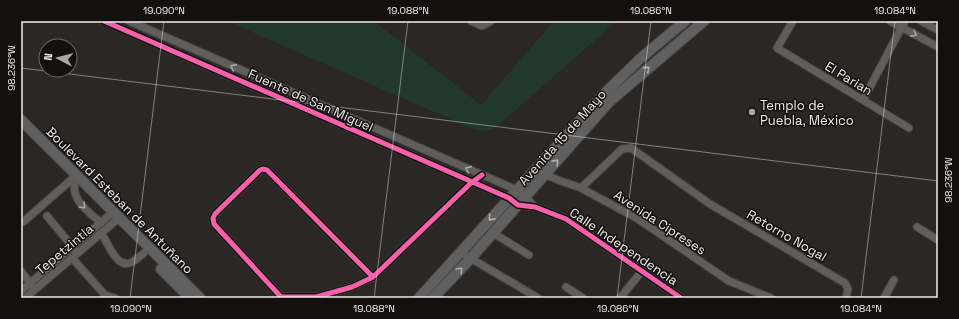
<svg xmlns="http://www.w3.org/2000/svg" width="959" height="319" font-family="'Space Grotesk',sans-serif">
<rect width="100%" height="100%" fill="#2a2725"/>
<path fill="#22372d" d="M 227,21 L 374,21 L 481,105 L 554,21 L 617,21 L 501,123 C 489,133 482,133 468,127 Z"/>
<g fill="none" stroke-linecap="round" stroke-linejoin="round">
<defs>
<path id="minor" d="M 104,21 L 509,198 L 518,205 L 535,207 L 566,219 L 681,298
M 129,21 L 517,190 L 526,197 L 535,207
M 471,21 L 482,26 L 491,21
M 793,21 L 777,48 L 909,128
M 890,21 L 938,47
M 921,21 L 938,30
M 863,100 L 905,21
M 542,173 L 558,180 L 581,188 L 638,219 L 729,281 L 771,298
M 75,184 C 71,200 90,213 101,223
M 581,188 L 622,149 L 631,148 L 710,204 L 845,283 L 848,289 L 846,298
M 47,216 L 75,250
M 23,222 L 71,180
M 917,227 L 938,240
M 101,233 C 108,242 117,271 132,262 C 136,260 140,256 144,253
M 493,233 L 529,255
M 460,252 L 538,298
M 72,258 L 105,295 L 115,298
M 21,271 L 33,287
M 373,277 L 267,170 L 263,169 L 260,170 L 215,214 L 213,218 L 214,224 L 281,297 L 316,297 L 352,287 L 373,277 L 471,183 L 482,175
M 566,287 L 583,298
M 21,291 L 113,212
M 25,298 L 119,218
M 620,298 L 642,271
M 884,298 L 894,280"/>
<path id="secondary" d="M 21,120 L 200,298
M 161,269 L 190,298
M 419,298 L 607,91 L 641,58 L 685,21
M 433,298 L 471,258 L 609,102 L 704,21"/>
</defs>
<use href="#minor" stroke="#454341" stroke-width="9"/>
<use href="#secondary" stroke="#454341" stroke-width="12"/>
<use href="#minor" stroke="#605e5d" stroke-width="7"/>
<use href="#secondary" stroke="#616060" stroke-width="10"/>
<defs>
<path id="cycleway" d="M 104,21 L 509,198 L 518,205 L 535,207 L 566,219 L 681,298
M 373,277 L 267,170 L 263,169 L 260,170 L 215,214 L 213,218 L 214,224 L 281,297 L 316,297 L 352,287 L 373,277 L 471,183 L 482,175"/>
</defs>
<use href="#cycleway" stroke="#13100f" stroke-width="8"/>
<use href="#cycleway" stroke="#f560ab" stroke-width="5"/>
</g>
<defs><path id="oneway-chevron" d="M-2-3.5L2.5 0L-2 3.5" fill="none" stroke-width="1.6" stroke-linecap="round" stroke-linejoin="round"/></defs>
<g stroke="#a8a6a4">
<use href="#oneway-chevron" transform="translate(914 34) rotate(29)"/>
<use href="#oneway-chevron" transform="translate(233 67) rotate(-156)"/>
<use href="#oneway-chevron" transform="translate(468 169) rotate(-156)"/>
<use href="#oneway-chevron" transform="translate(83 206) rotate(45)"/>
</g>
<g stroke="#b0aeac">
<use href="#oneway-chevron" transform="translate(647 69) rotate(-41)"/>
<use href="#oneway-chevron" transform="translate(556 162) rotate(-48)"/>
<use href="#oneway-chevron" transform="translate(491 218) rotate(132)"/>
<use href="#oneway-chevron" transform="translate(460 270) rotate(-47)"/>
</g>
<path fill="none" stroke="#f0edea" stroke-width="1" stroke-opacity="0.45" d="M 21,68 L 938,181M 130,298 L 164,21M 374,298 L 408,21M 617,298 L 651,21M 861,298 L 895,21"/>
<circle fill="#aba8a5" stroke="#13100f" stroke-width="1.5" cx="752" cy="112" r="4"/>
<g text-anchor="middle" stroke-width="3" stroke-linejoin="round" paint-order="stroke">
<g font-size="13" fill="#f0edea" stroke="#13100f">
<text transform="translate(849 78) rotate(31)" y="5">El Parian</text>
<text transform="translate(311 100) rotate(24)" y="5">Fuente de San Miguel</text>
<text transform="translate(562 137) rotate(-48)" y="5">Avenida 15 de Mayo</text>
<text transform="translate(120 200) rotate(45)" y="5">Boulevard Esteban de Antuñano</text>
<text transform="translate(660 222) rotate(33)" y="5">Avenida Cipreses</text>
<text transform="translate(787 235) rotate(30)" y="5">Retorno Nogal</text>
<text transform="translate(624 246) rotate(34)" y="5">Calle Independencia</text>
<text transform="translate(64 249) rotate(-40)" y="5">Tepetzintla</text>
</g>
<g font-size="13" fill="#f0edea" stroke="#13100f" text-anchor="start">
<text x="760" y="110">Templo de<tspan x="760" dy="15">Puebla, México</tspan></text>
</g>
</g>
<rect width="959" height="319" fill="none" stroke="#13100f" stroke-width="44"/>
<g transform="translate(58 58) rotate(277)"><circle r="19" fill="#13100f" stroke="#6b6867"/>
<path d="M0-3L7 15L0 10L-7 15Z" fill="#aba8a5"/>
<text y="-6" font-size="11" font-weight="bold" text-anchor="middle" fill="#f0edea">N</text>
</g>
<rect x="22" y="22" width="915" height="275" fill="none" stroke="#f0edea" stroke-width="1.5"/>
<g font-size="10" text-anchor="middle" fill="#f0edea">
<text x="164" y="14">19.090°N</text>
<text x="408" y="14">19.088°N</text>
<text x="651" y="14">19.086°N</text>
<text x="895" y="14">19.084°N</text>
<text transform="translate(11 68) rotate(-90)" y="4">98.236°W</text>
<text transform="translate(948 180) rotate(-90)" y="4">98.236°W</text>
<text x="131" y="312">19.090°N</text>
<text x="374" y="312">19.088°N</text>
<text x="618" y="312">19.086°N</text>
<text x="861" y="312">19.084°N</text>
</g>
</svg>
